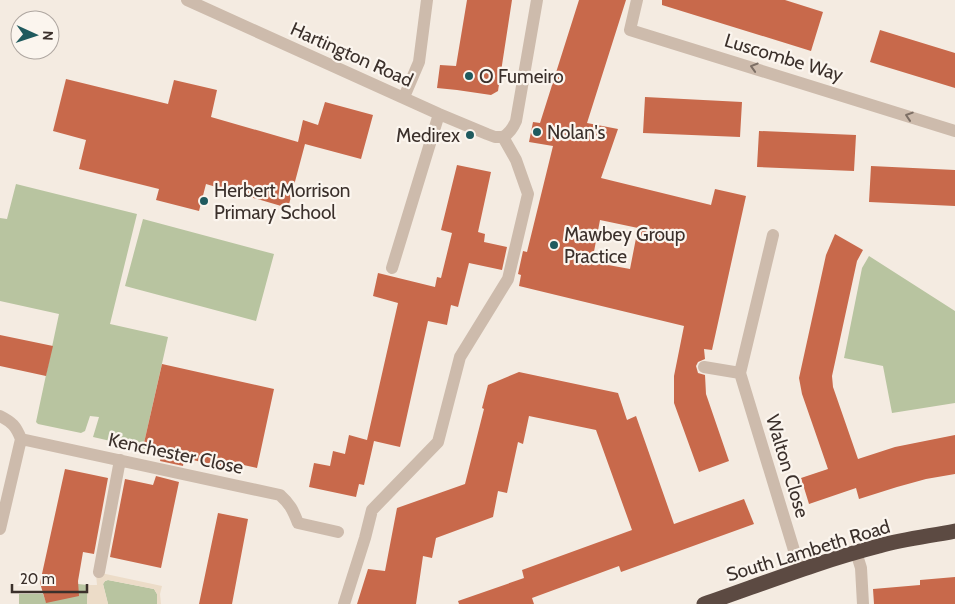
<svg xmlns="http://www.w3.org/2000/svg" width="955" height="604" font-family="Cabin,sans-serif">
<rect width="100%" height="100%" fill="#f4ebe1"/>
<path fill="#b8c4a0" d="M 16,184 L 137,214 L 110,324 L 168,337 L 144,443 L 164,448 L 163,453 L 93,437 L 99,417 L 90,416 L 85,431 L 81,433 L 38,424 L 36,422 L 59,314 L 0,301 L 0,218 L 7,219 Z
M 143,219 L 274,254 L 256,321 L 125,286 Z
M 869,256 L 955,311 L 955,403 L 892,413 L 883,366 L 844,358 L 862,268 Z
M 108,580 L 154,589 L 157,594 L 157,604 L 108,604 L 103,584 L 105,581 Z
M 78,584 L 88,585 L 87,604 L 19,604 L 19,594 L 43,594 L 46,602 Z"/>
<path fill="#ecdcc8" d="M 101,573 L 162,586 L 160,594 L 161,604 L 157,604 L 157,594 L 154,589 L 108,580 L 105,581 L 103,584 L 108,604 L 87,604 L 88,585 L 97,585 L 96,574 Z"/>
<path fill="#c8694b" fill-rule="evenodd" d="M 467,0 L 512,0 L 498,91 L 491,95 L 457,90 L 437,88 L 440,65 L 456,66 Z
M 579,0 L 626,0 L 587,123 L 618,129 L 601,178 L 711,205 L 715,189 L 746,196 L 712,350 L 704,349 L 705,359 L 698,362 L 696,366 L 698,373 L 705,375 L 706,394 L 729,461 L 699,472 L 674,403 L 674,376 L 684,326 L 519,286 L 521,275 L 518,274 L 523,251 L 527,252 L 553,146 L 529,142 L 533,122 L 540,123 ZM 600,220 L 638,228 L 630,269 L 592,262 Z
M 662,0 L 785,0 L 823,12 L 811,51 L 662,5 Z
M 880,30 L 955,53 L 955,88 L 870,62 Z
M 66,79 L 168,104 L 174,80 L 217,90 L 211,117 L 298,142 L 303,120 L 318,125 L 325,102 L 373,115 L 361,159 L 305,144 L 288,208 L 206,184 L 199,211 L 156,200 L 159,189 L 79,169 L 86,140 L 53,131 Z
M 645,97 L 742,102 L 740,137 L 643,133 Z
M 759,131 L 856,135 L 854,171 L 757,167 Z
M 457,165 L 491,172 L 478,232 L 485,234 L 484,242 L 507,247 L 502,270 L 469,263 L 458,307 L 451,305 L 447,325 L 428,321 L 400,447 L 374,441 L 364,485 L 359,484 L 356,497 L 309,487 L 314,463 L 330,466 L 333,451 L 345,454 L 349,435 L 367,440 L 398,303 L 373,296 L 378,273 L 435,287 L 437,277 L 441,278 L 452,233 L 441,230 Z
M 871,166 L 955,170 L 955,206 L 869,202 Z
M 835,234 L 863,250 L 857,261 L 832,376 L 833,387 L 858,459 L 895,447 L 955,435 L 955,474 L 926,479 L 897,487 L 859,499 L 856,488 L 809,504 L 801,478 L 828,469 L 802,394 L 799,378 L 826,255 Z
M 0,335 L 53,346 L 46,376 L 0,366 Z
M 162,364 L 274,389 L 257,468 L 239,464 L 237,470 L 184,458 L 183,466 L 160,461 L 164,448 L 144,443 Z
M 519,372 L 618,393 L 627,420 L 636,416 L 674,524 L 744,499 L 754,524 L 621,572 L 619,566 L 532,598 L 534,604 L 459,604 L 458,601 L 524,578 L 522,570 L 632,530 L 596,430 L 529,416 L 523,444 L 518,442 L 507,493 L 498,491 L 493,517 L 436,538 L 432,558 L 423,556 L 416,604 L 357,604 L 368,569 L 385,571 L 397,508 L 465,484 L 484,409 L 482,408 L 488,385 Z
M 65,469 L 108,478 L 94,554 L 83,552 L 78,581 L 79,596 L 46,603 L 40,583 Z
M 156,476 L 179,482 L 161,568 L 110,557 L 125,479 L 153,485 Z
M 218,513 L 248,519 L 232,604 L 199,604 Z
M 955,577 L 955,604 L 874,604 L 873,589 L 920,585 L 920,580 Z"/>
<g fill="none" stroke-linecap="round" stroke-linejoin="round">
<path stroke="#cdbbac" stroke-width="12" d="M 187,0 L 439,114 L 487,134 L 495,137 L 503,137
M 637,0 L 630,30 L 955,131
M 404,97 L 419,62 L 427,0
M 503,137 C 510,133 513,128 516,121 L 537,0
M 773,235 L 740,373 L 800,570
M 392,268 L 439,114
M 704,367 L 740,373
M 0,416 C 12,422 16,426 21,439 L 280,495 C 290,504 293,510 298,523 L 338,532
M 0,529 L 21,439
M 856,552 L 861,568 L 863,604
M 99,572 L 120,460
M 344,604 L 365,538 L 372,510 L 438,442 L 460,357 L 508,279 L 528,194 L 516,160 L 503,137"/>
<path stroke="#5c4a42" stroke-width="15" d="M 704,604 C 762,584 820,561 879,546 C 904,539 930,536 955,531"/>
</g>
<defs><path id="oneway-chevron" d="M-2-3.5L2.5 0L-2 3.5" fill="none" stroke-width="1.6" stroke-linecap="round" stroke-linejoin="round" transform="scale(1.25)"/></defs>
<g stroke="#7d6f65">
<use href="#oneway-chevron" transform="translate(754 67) rotate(-163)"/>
<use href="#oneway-chevron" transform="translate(909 116) rotate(-162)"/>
</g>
<g fill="#1f5a5e" stroke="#fbf5ee" stroke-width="2">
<circle cx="469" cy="76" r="5"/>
<circle cx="537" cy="132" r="5"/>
<circle cx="470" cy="135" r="5"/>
<circle cx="204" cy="201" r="5"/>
<circle cx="554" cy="245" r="5"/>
</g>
<g text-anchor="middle" stroke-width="4.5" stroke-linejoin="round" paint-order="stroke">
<g font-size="19" fill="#3b302b" stroke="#fbf5ee">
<text transform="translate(352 54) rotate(24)" y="7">Hartington Road</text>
<text transform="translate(784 57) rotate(17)" y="7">Luscombe Way</text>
<text transform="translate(176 453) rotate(12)" y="7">Kenchester Close</text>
<text transform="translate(788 466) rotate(73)" y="7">Walton Close</text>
<text transform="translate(808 550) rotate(-17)" y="7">South Lambeth Road</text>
</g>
<g font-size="19" fill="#3b302b" stroke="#fbf5ee" text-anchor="start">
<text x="479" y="83">O Fumeiro</text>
<text x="547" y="139">Nolan's</text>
<text x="460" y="142" text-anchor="end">Medirex</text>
<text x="214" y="197">Herbert Morrison<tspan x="214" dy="22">Primary School</tspan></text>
<text x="564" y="241">Mawbey Group<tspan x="564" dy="22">Practice</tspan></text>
</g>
</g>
<g transform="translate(35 35) rotate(93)"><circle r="24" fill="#fbf5ee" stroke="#aea6a0"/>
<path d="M0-4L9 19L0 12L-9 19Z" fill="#1f5a5e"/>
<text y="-8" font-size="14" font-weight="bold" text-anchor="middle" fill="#3b302b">N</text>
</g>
<path d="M12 584v8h75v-8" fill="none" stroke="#3b302b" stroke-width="2.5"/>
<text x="20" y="584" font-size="15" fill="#3b302b" stroke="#fbf5ee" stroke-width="4" paint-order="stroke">20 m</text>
</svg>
